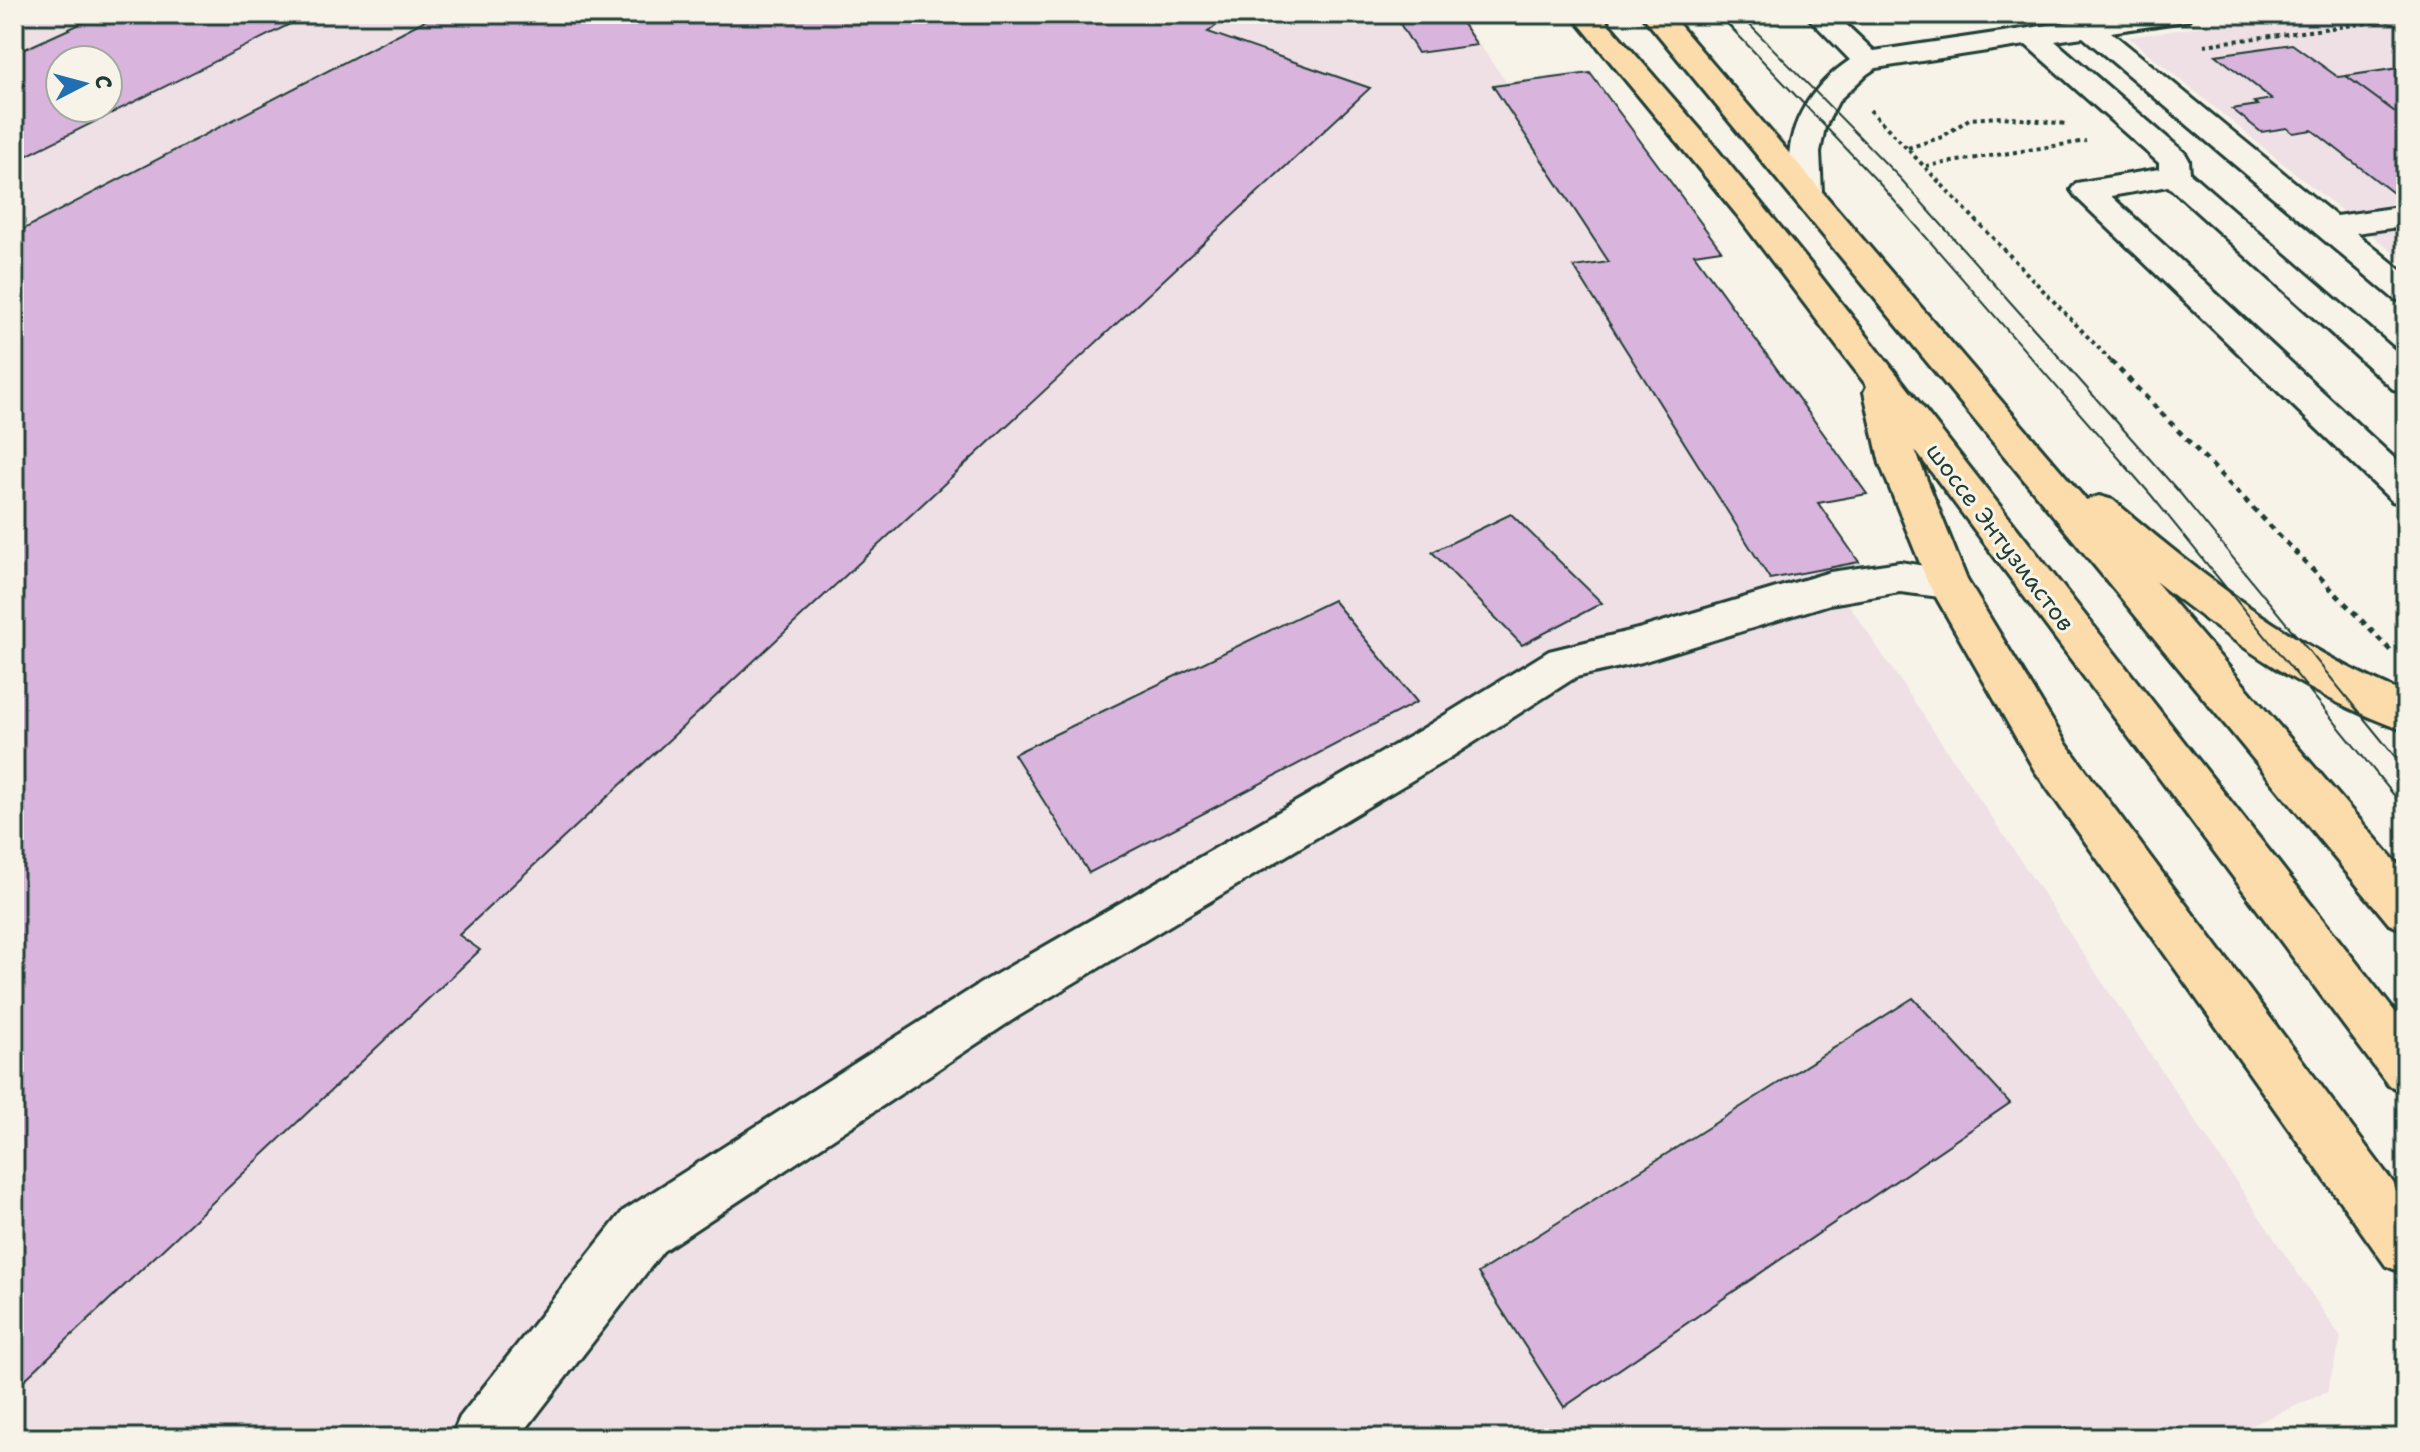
<svg xmlns="http://www.w3.org/2000/svg" width="2420" height="1452" font-family="'Shantell Sans',sans-serif">
<rect width="100%" height="100%" fill="#f7f3e8"/>
<filter id="ink" filterUnits="userSpaceOnUse"><feTurbulence type="fractalNoise" baseFrequency=".0125" numOctaves="2"/><feDisplacementMap in="SourceGraphic" scale="16" xChannelSelector="R" yChannelSelector="G"/><feConvolveMatrix kernelMatrix="1 2 1 2 8 2 1 2 1" color-interpolation-filters="sRGB"/></filter>
<g filter="url(#ink)">
<path fill="#eee0e5" fill-rule="evenodd" d="M 14,14 L 1458,14 L 1506,82 L 1589,71 L 1722,250 L 1696,256 L 1868,494 L 1820,503 L 1859,562 L 1825,569 L 2341,1338 L 2327,1392 L 2223,1438 L 14,1438 ZM 60,60 L 108,60 L 108,108 L 60,108 Z
M 2292,14 L 2406,14 L 2406,263 L 2128,37 Z"/>
<path fill="#d9b4dd" stroke="#1f3d34" stroke-width="2" fill-rule="evenodd" d="M 102,14 L 310,14 L 14,162 L 14,54 ZM 60,60 L 108,60 L 108,108 L 60,108 Z
M 437,14 L 1231,14 L 1208,32 L 1370,88 L 459,935 L 480,950 L 19,1385 L 14,1379 L 14,234 Z
M 1394,14 L 1456,14 L 1477,45 L 1418,53 Z
M 2292,44 L 2338,77 L 2346,76 L 2406,120 L 2406,203 L 2312,130 L 2293,133 L 2287,128 L 2261,132 L 2232,109 L 2258,105 L 2254,102 L 2272,99 L 2216,55 Z
M 2406,67 L 2406,120 L 2346,76 Z
M 1590,73 L 1721,250 L 1694,254 L 1867,494 L 1818,503 L 1859,562 L 1770,579 L 1574,267 L 1609,262 L 1493,86 Z
M 1511,514 L 1602,603 L 1522,645 L 1432,552 Z
M 1333,600 L 1417,702 L 1089,873 L 1014,754 Z
M 1913,998 L 2010,1103 L 1564,1407 L 1478,1273 Z"/>
<g fill="none" stroke-linecap="round" stroke-linejoin="round">
<defs>
<path id="minor" d="M 1805,14 L 1835,14 L 1874,51 L 2123,14 L 2192,14 L 2188,20 L 2178,22 L 2111,32 L 2336,216 L 2406,206 L 2406,226 L 2356,233 L 2406,274 L 2406,302 L 2394,299 L 2083,37 L 2055,41 L 2185,153 L 2189,160 L 2190,173 L 2406,360 L 2406,392 L 2393,389 L 2168,186 L 2111,196 L 2406,469 L 2406,505 L 2392,501 L 2076,197 L 2071,190 L 2076,183 L 2159,169 L 2159,163 L 2026,45 L 1876,68 L 1867,74 L 1839,100 L 1825,127 L 1820,152 L 1822,192 L 1817,199 L 1806,201 L 1795,199 C 1789,190 1790,180 1789,169 C 1787,122 1813,85 1850,60 Z
M 1900,562 L 1962,572 L 1968,583 L 1962,594 L 1948,598 L 1900,592 L 1830,604 L 1642,662 L 1576,677 L 1451,757 L 1017,1017 L 663,1251 L 519,1438 L 451,1438 L 460,1417 L 623,1211 L 981,983 L 1419,731 L 1549,651 L 1642,628 L 1830,572 Z"/>
<path id="major" d="M 1571,14 L 1600,14 L 1706,136 L 1813,267 L 2406,1026 L 2406,1092 L 2388,1085 L 1915,450 L 1967,580 L 2067,745 L 2406,1200 L 2406,1274 L 2386,1266 L 2035,771 L 1928,583 L 1880,464 L 1864,392 L 1867,386 L 1737,215 Z
M 1641,14 L 1670,14 L 2086,500 L 2099,496 L 2113,500 C 2203,577 2296,649 2406,694 L 2406,731 C 2312,699 2232,642 2155,581 L 2406,874 L 2406,931 L 2389,924 Z"/>
</defs>
<use href="#minor" stroke="#1f3d34" stroke-width="6"/>
<use href="#major" stroke="#1f3d34" stroke-width="6"/>
<path stroke="#1f3d34" stroke-width="4" stroke-dasharray="4 4" stroke-linecap="butt" d="M 2204,45 L 2406,18
M 1870,110 L 2113,363
M 1908,148 L 1942,137 L 1969,119 L 2003,117 L 2067,124
M 1926,166 L 2086,141"/>
<path stroke="#1f3d34" stroke-width="5" stroke-dasharray="6 6" stroke-linecap="butt" d="M 2111,361 L 2393,653"/>
<use href="#minor" fill="#f7f3e8" fill-rule="evenodd"/>
<use href="#major" fill="#fddcac" fill-rule="evenodd"/>
<path stroke="#1f3d34" stroke-width="2" d="M 1718,14 L 1878,182 L 2151,495 L 2406,810
M 1739,14 L 1900,178 L 2180,493 L 2406,770"/>
</g>
</g>
<g text-anchor="middle" stroke-width="6" stroke-linejoin="round" paint-order="stroke">
<g font-size="24" fill="#1f3d34" stroke="#f7f3e8">
<text transform="translate(2000 537) rotate(53)" y="8">шоссе Энтузиастов</text>
</g>
</g>
<rect width="2420" height="1452" fill="none" stroke="#f7f3e8" stroke-width="48"/>
<rect x="24" y="24" width="2372" height="1404" fill="none" stroke="#1f3d34" stroke-width="3" filter="url(#ink)"/>
<g transform="translate(84 84) rotate(84)"><circle r="38" fill="#f7f3e8" stroke="#a1aaa0" stroke-width="2"/>
<path d="M0-6L14 30L0 20L-14 30Z" fill="#1f6fb2"/>
<text y="-12" font-size="22" font-weight="bold" text-anchor="middle" fill="#1f3d34">С</text>
</g>
</svg>
